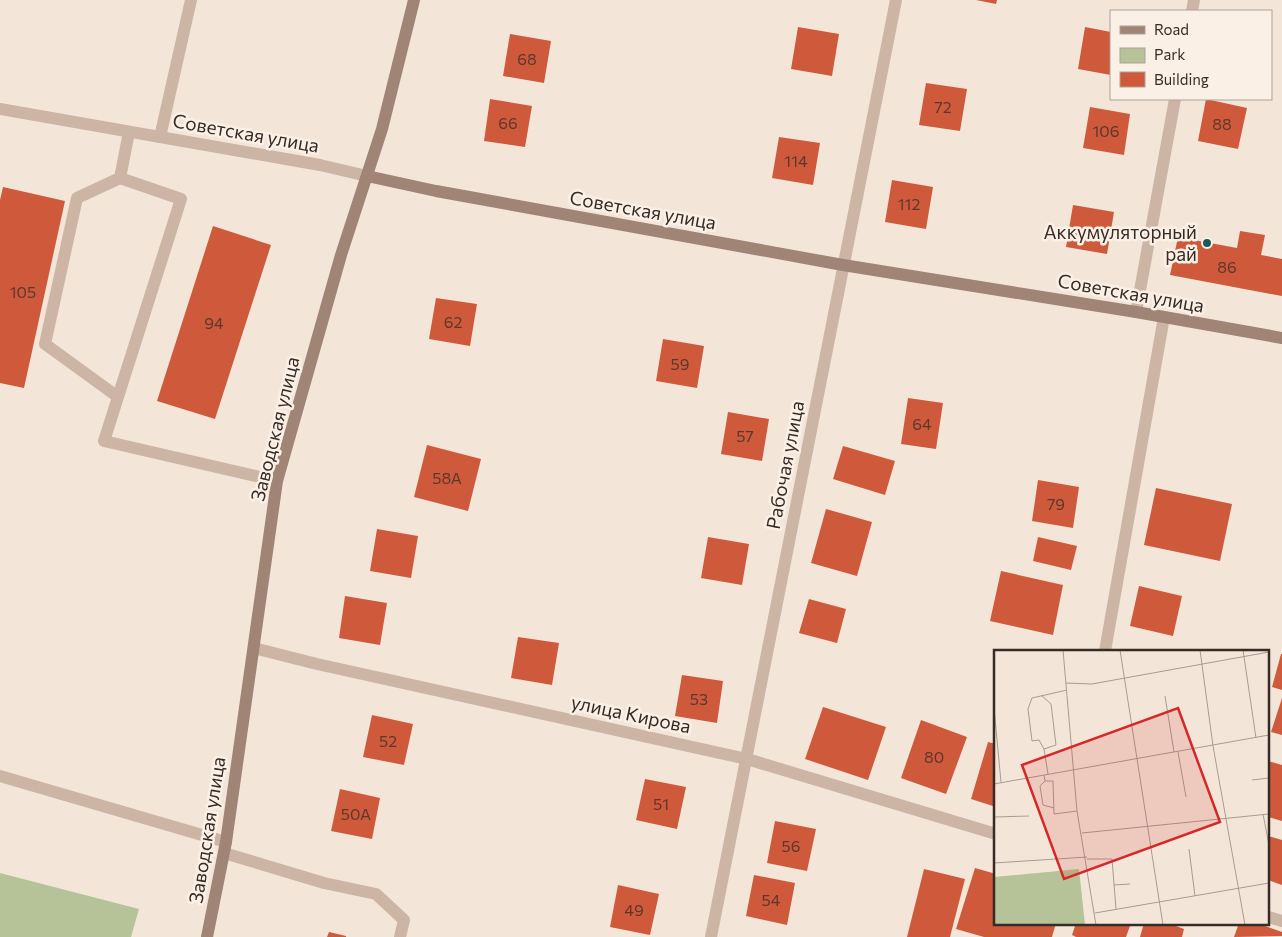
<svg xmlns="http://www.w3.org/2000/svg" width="1282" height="937" font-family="Commissioner,sans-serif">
<rect width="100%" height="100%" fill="#f3e6d9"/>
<path fill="#b6c398" d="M 0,873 L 139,909 L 131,937 L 0,937 Z"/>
<path fill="#cf5a3b" d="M 976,0 L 997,0 L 996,4 Z
M 798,27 L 839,34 L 832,76 L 791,69 Z
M 1085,27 L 1111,32 L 1111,75 L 1078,69 Z
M 510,34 L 551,41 L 544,83 L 503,76 Z
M 926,83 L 967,89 L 960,131 L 919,125 Z
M 490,99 L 532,106 L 525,147 L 484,141 Z
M 1206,99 L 1247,108 L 1238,149 L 1198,141 Z
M 1090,107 L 1130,114 L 1124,155 L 1083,148 Z
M 779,137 L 820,143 L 813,185 L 772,178 Z
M 892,180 L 933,187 L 926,229 L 885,222 Z
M 3,187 L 65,201 L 24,388 L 0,383 L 0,200 Z
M 1073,205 L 1114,212 L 1107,254 L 1066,247 Z
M 213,226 L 271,245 L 215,419 L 157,401 Z
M 1240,231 L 1265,235 L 1261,255 L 1282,259 L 1282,296 L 1170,275 L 1178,237 L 1237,248 Z
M 436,298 L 477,304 L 470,346 L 429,339 Z
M 663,339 L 704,346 L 697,388 L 656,381 Z
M 908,398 L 943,403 L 936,449 L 901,444 Z
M 728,412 L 769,419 L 762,461 L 721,454 Z
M 427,445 L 481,459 L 468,511 L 414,497 Z
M 843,446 L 895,461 L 885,495 L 833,479 Z
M 1038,480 L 1079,487 L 1073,528 L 1032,521 Z
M 1156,488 L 1232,504 L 1220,561 L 1144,545 Z
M 826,509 L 872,522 L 857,576 L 811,563 Z
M 377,529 L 418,536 L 411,578 L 370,571 Z
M 708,537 L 749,544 L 742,585 L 701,578 Z
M 1038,537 L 1077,546 L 1071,570 L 1033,561 Z
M 1001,571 L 1063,585 L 1053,635 L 990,621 Z
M 1139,586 L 1182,596 L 1173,636 L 1130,626 Z
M 345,596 L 387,603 L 380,645 L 339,638 Z
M 809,599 L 846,609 L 837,643 L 799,633 Z
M 518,637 L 559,643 L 552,685 L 511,678 Z
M 1281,654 L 1282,654 L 1282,690 L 1272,687 Z
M 682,675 L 723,681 L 717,723 L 675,716 Z
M 1282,698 L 1282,735 L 1271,732 Z
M 823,707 L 886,727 L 868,780 L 805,759 Z
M 372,715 L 413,724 L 404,765 L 363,757 Z
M 921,720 L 967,737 L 946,794 L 901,778 Z
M 988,742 L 996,744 L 996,807 L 971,799 Z
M 1268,761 L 1282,765 L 1282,821 L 1268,817 Z
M 645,779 L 686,787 L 677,829 L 636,820 Z
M 340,789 L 380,798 L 372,839 L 331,831 Z
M 775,821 L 816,829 L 807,871 L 767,863 Z
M 1268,836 L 1282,840 L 1282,885 L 1268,880 Z
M 975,868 L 996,874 L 996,923 L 1056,923 L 1052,937 L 984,937 L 956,929 Z
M 924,869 L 965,879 L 950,937 L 907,937 Z
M 754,875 L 795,883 L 787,925 L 746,916 Z
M 618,885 L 659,894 L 650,935 L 610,927 Z
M 1076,923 L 1131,923 L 1126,937 L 1076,937 L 1072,935 Z
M 1144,923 L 1168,923 L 1184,929 L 1182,937 L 1140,937 Z
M 1239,923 L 1257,923 L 1282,932 L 1282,936 L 1234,937 Z
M 329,932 L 346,936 L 346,937 L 327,937 Z"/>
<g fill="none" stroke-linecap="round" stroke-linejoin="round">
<path stroke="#ccb5a4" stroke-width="12" d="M 1192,11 L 1194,0
M 129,132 L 120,178 L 181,199 L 104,441 L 277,481
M 160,137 L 191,0
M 1136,312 L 1175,99
M 118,397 L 45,344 L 77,198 L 120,178
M 1105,651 L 1164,317
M 224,853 L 324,883 L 376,894 L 404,920 L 400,937"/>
<path stroke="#ccb5a4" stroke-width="12" d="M 0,109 L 320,165 L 367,176
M 254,648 L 317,664 L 747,759 L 996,834
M 0,776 L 226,842
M 1268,917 L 1282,921
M 711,937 L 896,0"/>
<path stroke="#a08476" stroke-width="12" d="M 367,176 L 436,191 L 843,265 L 1136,312 L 1282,338
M 207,937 L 226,842 L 277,481 L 341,255 L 382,129 L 414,0"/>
</g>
<circle fill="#195a5c" stroke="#fbf0e6" stroke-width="2" cx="1207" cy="243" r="5"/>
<g text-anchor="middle" stroke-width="5" stroke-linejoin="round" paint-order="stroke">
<g font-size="16" fill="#5d372b">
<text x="527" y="65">68</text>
<text x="943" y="113">72</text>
<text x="508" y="129">66</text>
<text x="1222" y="130">88</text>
<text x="1106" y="137">106</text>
<text x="796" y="167">114</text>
<text x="909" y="210">112</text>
<text x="1227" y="273">86</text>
<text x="23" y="298">105</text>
<text x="453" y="328">62</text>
<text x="214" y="329">94</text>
<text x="680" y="370">59</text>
<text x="922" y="430">64</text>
<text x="745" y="442">57</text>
<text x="447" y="484">58А</text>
<text x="1056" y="510">79</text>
<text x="699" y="705">53</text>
<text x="388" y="747">52</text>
<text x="934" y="763">80</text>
<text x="661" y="810">51</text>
<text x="356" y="820">50А</text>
<text x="791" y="852">56</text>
<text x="771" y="906">54</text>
<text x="634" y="916">49</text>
</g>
<g font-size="19" fill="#372b26" stroke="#fbf0e6">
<text transform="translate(246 133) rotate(10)" y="7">Советская улица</text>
<text transform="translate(643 210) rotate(10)" y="7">Советская улица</text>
<text transform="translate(1131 293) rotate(10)" y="7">Советская улица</text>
<text transform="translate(275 429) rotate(-76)" y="7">Заводская улица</text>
<text transform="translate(785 465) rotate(-79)" y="7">Рабочая улица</text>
<text transform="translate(631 714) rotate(12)" y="7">улица Кирова</text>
<text transform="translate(207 830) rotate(-81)" y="7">Заводская улица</text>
</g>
<g font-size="19" fill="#372b26" stroke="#fbf0e6" text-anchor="end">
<text x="1197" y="239">Аккумуляторный<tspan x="1197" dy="22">рай</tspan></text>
</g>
</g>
<g transform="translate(994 650)">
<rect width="275" height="275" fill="#f3e6d9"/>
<path d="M 85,219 L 91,275 L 0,275 L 0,227 Z" fill="#b6c398"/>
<path fill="none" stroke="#a89b91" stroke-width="1" d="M 69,0 L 83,161 L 102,275M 126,0 L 169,275M 206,0 L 219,96 L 251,275M 249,0 L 262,88M 72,33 L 98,34 L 275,2M 47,45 L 57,54 L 62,95 L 50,99M 171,46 L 180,102M 0,58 L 7,132M 184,102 L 192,147M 54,124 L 50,99 L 45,90 L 38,91 L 34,59 L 38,48 L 73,40M 50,125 L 51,131 L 59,131 L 60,164 L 83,161M 258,130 L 275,128M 51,131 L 46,136 L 49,155 L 60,158M 0,134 L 275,85M 269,164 L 275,195M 0,167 L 35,166M 88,183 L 275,164M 195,199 L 201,246M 93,209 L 118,209 L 122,259M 0,213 L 93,207M 120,235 L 136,234M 101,263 L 275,233"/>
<path fill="#d62828" fill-opacity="0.15" stroke="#d62828" stroke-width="2.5" d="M 184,58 L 226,172 L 70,229 L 28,115 Z"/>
<rect width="275" height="275" fill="none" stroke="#372b26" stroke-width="2.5"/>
</g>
<rect x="1110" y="10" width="162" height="90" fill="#fbf0e6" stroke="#ada199"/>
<rect x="1120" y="26" width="25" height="8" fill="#a08476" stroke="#ada199"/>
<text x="1154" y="35" font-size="15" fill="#372b26">Road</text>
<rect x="1120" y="48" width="25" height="15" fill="#b6c398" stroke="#ada199"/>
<text x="1154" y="60" font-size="15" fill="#372b26">Park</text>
<rect x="1120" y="72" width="25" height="15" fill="#cf5a3b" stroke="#ada199"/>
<text x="1154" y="85" font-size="15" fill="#372b26">Building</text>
</svg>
